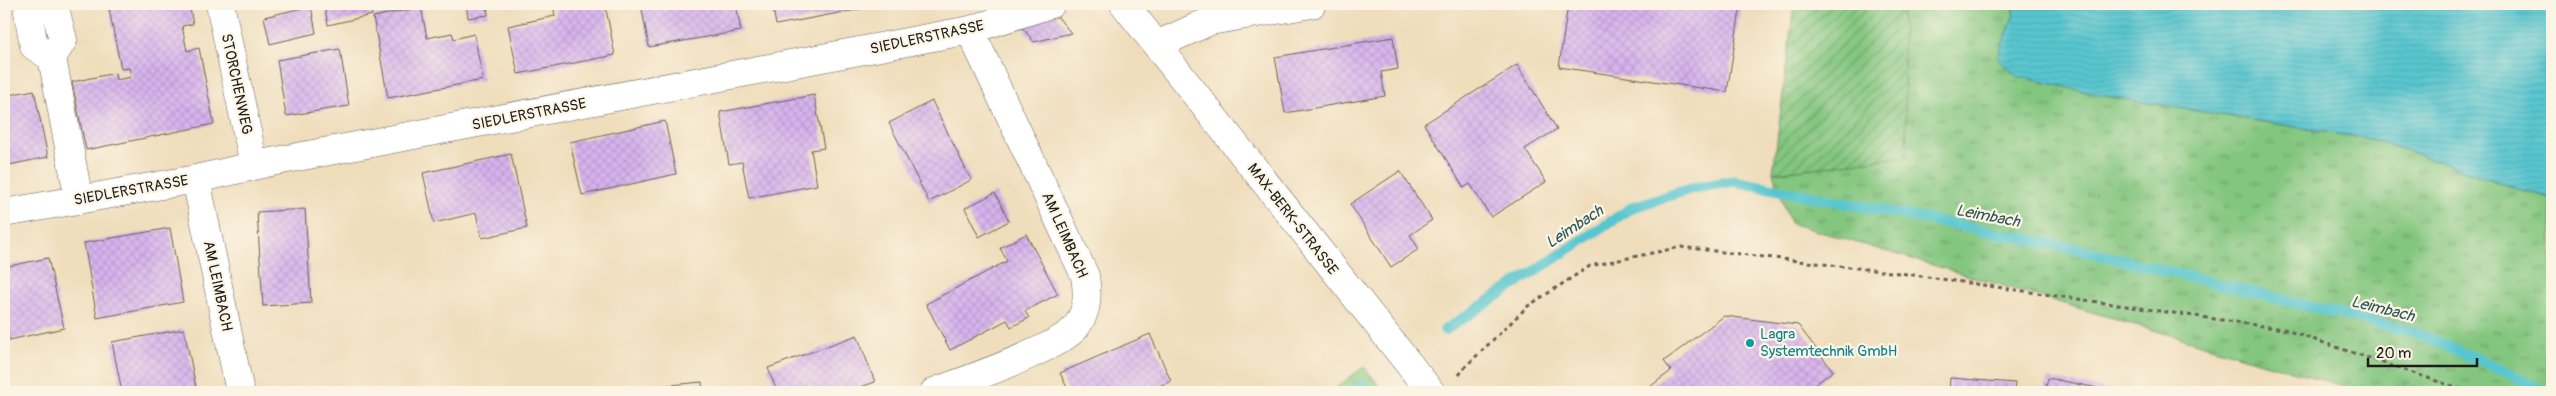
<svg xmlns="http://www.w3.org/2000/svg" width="2556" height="396" font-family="Pangolin,sans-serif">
<defs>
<pattern id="grass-tufts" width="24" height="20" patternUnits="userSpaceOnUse" patternTransform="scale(1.25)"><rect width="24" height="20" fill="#83c67f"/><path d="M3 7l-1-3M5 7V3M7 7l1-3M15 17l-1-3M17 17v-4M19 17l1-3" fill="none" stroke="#6aa067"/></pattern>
<pattern id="garden-furrows" width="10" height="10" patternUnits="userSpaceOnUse" patternTransform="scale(1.25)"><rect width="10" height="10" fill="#83c67f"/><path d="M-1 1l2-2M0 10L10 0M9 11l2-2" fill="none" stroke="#6aa067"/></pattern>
<pattern id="water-rules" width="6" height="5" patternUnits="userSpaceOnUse" patternTransform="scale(1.25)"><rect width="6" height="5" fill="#59c6cf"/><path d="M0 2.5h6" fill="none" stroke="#4daab1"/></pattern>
<pattern id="building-cross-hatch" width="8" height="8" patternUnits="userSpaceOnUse" patternTransform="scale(1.25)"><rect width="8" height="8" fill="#d8b3ee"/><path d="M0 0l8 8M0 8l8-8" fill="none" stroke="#b999cc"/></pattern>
</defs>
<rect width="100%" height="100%" fill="#fcf5e5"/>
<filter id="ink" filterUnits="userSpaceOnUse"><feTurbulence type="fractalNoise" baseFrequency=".02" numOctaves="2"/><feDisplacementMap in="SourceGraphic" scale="10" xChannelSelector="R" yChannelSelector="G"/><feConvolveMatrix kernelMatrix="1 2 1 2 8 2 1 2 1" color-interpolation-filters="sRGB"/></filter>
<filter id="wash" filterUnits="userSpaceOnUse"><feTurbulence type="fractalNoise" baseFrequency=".0096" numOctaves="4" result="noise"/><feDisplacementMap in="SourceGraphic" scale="20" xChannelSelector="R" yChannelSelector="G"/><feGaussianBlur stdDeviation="1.12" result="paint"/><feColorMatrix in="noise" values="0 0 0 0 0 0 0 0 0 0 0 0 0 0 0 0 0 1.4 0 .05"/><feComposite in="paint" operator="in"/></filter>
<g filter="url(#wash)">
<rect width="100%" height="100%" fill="#efddbb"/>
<path fill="url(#grass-tufts)" stroke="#50714e" d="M 1902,4 L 2014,4 L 2014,15 L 1997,58 L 2105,96 L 2375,140 L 2552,200 L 2552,392 L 2363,392 L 1790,223 L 1773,173 L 1906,156 Z
M 1364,367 L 1384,392 L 1330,392 Z"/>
<path fill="url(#garden-furrows)" stroke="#50714e" d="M 1794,4 L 1902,4 L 1907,156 L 1773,173 Z"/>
<path fill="url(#water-rules)" stroke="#3a7176" d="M 2014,4 L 2552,4 L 2552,200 L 2375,140 L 2105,96 L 2016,76 L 1997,58 L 2014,15 Z"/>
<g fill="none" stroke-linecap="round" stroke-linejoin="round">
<path stroke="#59c6cf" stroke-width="11" d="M 1445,330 L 1633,207 L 1693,188 L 1734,181 L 2077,249 L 2413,332 L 2510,373 L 2544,392
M 1353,392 L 1362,386"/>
</g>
<g id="blocks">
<path fill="url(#building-cross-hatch)" d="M 108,4 L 189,4 L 193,24 L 182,26 L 187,51 L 199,48 L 214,124 L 86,150 L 72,82 L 115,73 L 116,80 L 131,77 L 129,68 L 121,69 Z
M 324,4 L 370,4 L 372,15 L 328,25 Z
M 466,4 L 487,4 L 488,15 L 468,18 Z
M 553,4 L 605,4 L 615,55 L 518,74 L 508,26 L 555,16 Z
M 641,4 L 736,4 L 741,31 L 649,47 Z
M 772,4 L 870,4 L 870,7 L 776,25 Z
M 1003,4 L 1047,4 L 1071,33 L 1034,42 Z
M 1568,4 L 1741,4 L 1727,92 L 1559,67 Z
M 311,6 L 316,33 L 270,44 L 264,17 Z
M 421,7 L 427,38 L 452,33 L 454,39 L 474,34 L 483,80 L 388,98 L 373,17 Z
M 1393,37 L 1398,69 L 1381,72 L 1385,96 L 1285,113 L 1275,57 Z
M 340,49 L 349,106 L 286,116 L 277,60 Z
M 1517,65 L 1557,129 L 1525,149 L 1546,182 L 1491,217 L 1470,184 L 1464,188 L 1424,124 Z
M 34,90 L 48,157 L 4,166 L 4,96 Z
M 814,95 L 824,148 L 811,150 L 817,185 L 749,198 L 742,162 L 729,164 L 720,112 Z
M 932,101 L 971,180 L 929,202 L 889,123 Z
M 665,121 L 676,174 L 582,195 L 570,142 Z
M 511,154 L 527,228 L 482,238 L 476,213 L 434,223 L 423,173 Z
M 1400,171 L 1432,220 L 1410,235 L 1419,249 L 1391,267 L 1350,204 Z
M 995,193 L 1009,221 L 979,237 L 965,208 Z
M 305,209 L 311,303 L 263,306 L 257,212 Z
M 170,228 L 183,302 L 97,318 L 84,243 Z
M 1026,234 L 1058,294 L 1025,311 L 1029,318 L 1011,327 L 1007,320 L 950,350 L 926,304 L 1007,261 L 1000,248 Z
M 48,258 L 64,328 L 9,340 L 4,314 L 4,267 Z
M 1724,316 L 1798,325 L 1833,371 L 1805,392 L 1643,392 L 1671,371 L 1664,361 Z
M 184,329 L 197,392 L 122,392 L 112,342 Z
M 1150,334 L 1171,381 L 1146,392 L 1069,392 L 1060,373 Z
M 857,335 L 875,382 L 847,392 L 777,392 L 768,368 Z
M 1950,378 L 2015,383 L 2014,392 L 1949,392 Z
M 2048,378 L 2112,391 L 2112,392 L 2045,392 Z
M 702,382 L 703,392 L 610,392 L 610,391 Z"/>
</g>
</g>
<g filter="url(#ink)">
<use href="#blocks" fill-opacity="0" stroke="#666054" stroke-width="1"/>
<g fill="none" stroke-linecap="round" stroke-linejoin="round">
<defs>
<path id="minor" d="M 29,4 L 28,12 L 34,46 L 52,58
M 54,4 L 63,40 L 52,58 L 79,200
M 220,4 L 254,165
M 1124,4 L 1431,392
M 1157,45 L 1210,21 L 1312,4
M 196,179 L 240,392
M 4,213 L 196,179 L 271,162 L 970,30 L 1051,4
M 934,392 C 963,381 1060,348 1076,327 C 1088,311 1088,295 1085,276 L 970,30"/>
</defs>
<use href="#minor" stroke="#666054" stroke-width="29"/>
<path stroke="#666054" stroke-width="3" stroke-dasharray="4 4" stroke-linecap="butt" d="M 1459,375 L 1466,366 L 1528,306 L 1590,266 L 1681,247 L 1907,274 L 2283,329 L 2469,392"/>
<use href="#minor" stroke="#fff" stroke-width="28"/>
</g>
</g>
<circle fill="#0f9aa8" stroke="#fcf5e5" stroke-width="2" cx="1750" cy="343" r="5"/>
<g text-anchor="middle" stroke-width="4.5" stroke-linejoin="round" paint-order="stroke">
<g font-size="15" fill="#1c1c1c" stroke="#fcf5e5">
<text transform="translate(927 37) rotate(-12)" y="5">SIEDLERSTRASSE</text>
<text transform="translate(237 84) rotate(78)" y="5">STORCHENWEG</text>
<text transform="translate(529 114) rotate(-11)" y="5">SIEDLERSTRASSE</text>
<text transform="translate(131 190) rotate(-10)" y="5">SIEDLERSTRASSE</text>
<text transform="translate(1293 219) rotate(52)" y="5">MAX-BERK-STRASSE</text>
<text transform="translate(1065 235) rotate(66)" y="5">AM LEIMBACH</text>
<text transform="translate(218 286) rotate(78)" y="5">AM LEIMBACH</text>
</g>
<g font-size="15" fill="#0d838f" stroke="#fcf5e5" text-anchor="start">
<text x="1760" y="339">Lagra<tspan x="1760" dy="17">Systemtechnik GmbH</tspan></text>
</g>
<g font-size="16" font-style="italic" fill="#31585b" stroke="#fcf5e5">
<text transform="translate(1988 215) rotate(11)" y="6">Leimbach</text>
<text transform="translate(1574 226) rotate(-33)" y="6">Leimbach</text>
<text transform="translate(2383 308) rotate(14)" y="6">Leimbach</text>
</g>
</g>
<rect width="2556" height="396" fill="none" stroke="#fcf5e5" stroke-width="20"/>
<path d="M2368 358v8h109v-8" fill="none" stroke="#1c1c1c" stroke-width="2.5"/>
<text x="2376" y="358" font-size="15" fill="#1c1c1c" stroke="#fcf5e5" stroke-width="4" paint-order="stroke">20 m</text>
</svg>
